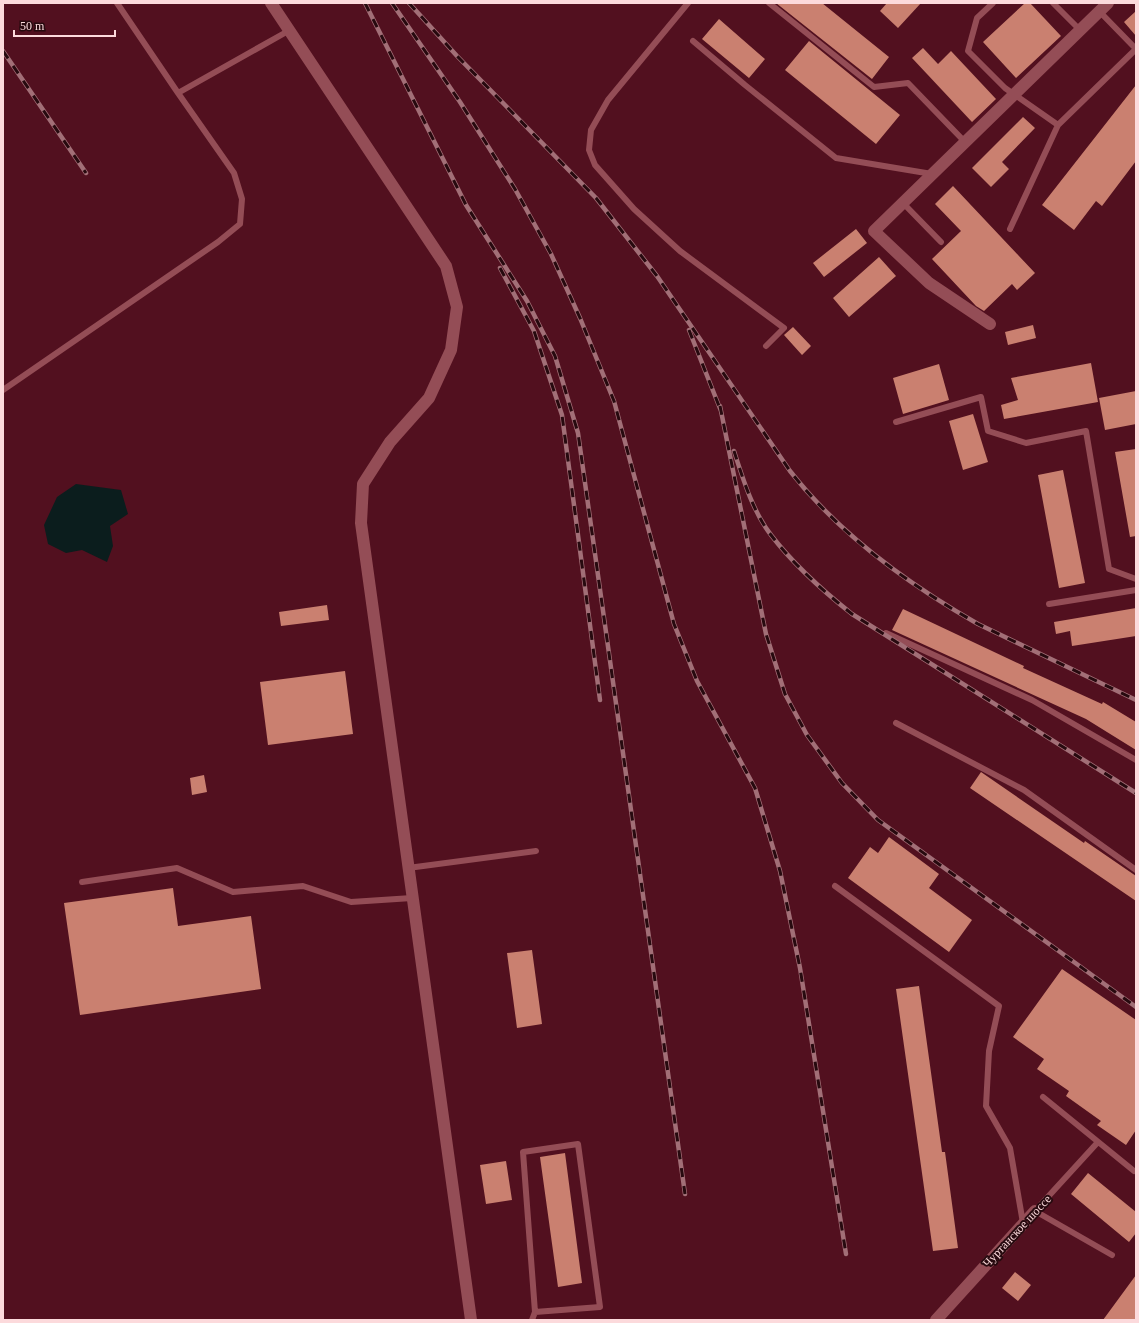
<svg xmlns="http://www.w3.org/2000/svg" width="1139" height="1323" font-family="'Times New Roman',serif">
<rect width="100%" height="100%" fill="#52101f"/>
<path fill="#0b1d1d" d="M 76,484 L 121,490 L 128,514 L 110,526 L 113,546 L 107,562 L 82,550 L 66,553 L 48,544 L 44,525 L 57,497 Z"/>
<path fill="#ca8070" d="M 776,3 L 822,3 L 889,57 L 872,79 Z
M 887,3 L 921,3 L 898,28 L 880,11 Z
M 1025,3 L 1030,3 L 1061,36 L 1016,78 L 983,42 Z
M 1136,11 L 1136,36 L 1124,22 Z
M 719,19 L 765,59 L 749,78 L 702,39 Z
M 809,41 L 900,115 L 876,144 L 785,70 Z
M 923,48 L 938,64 L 951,51 L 996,99 L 972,122 L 912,58 Z
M 1136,85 L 1136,161 L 1102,206 L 1096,201 L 1074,230 L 1042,205 Z
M 1023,117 L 1035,128 L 1002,162 L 1009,169 L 991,187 L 972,168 Z
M 953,186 L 1035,273 L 1017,290 L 1012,284 L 984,311 L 976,306 L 932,259 L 961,231 L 935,204 Z
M 856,229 L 867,243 L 824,277 L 813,263 Z
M 879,257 L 896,276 L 849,317 L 833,298 Z
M 1033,325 L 1036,338 L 1008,345 L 1005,332 Z
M 793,327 L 811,346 L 802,355 L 784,335 Z
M 1091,363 L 1098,402 L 1004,419 L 1001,405 L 1018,400 L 1011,378 Z
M 939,364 L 949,400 L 903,414 L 893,378 Z
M 1136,391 L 1136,424 L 1105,430 L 1099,398 Z
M 973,414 L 988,462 L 963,470 L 949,421 Z
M 1136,449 L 1136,536 L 1130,537 L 1115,452 Z
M 1063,470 L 1085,583 L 1059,588 L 1038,475 Z
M 327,605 L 329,620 L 281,626 L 279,612 Z
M 1136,608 L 1136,636 L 1072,646 L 1070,631 L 1056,634 L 1054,622 Z
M 903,609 L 1024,666 L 1023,668 L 1102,704 L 1103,702 L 1136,722 L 1136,750 L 1086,719 L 892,630 Z
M 345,671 L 353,734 L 268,745 L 260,682 Z
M 981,772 L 1084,843 L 1085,841 L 1136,876 L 1136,901 L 970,788 Z
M 204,775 L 207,792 L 192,795 L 190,778 Z
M 889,837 L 939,874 L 929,888 L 972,920 L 949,952 L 848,878 L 870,847 L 878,853 Z
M 173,888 L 178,926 L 251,916 L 261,989 L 80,1015 L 64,903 Z
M 532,950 L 542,1024 L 517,1028 L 507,953 Z
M 1062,969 L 1136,1020 L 1136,1130 L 1126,1145 L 1097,1125 L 1101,1121 L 1066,1096 L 1069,1091 L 1037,1069 L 1044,1059 L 1013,1037 Z
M 919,986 L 942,1152 L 945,1152 L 958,1248 L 933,1251 L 896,989 Z
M 565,1153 L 582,1283 L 558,1287 L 540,1157 Z
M 506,1161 L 512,1200 L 486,1204 L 480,1165 Z
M 1088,1173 L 1136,1212 L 1136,1233 L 1129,1242 L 1071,1194 Z
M 1015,1272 L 1031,1285 L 1018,1301 L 1002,1288 Z
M 1136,1275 L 1136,1320 L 1103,1320 Z"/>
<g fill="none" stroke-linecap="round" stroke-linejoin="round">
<path stroke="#944d56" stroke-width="6" d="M 117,3 L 178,93
M 688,3 L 608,100 L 591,130 L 589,150 L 595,165 L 634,209 L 680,251 L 784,328 L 766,346
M 769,3 L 874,87 L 908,83 L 965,142
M 993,3 L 977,18 L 968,51 L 1005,88 L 1058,125
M 1053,3 L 1080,30
M 693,41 L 745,85 L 836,158 L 932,174
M 903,203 L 941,242
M 1010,229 L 1058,125 L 1136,49 L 1099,11
M 3,390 L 218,242 L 240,224 L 242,199 L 234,173 L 178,93 L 290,30
M 896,422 L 981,397 L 988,431 L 1026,443 L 1086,431 L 1109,569 L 1136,579
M 1049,604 L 1136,590
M 886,633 L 1032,700 L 1136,760
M 896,723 L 1024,790 L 1136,870
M 408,868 L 536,851
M 82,882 L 177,868 L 233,892 L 303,886 L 351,902 L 412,898
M 835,886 L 999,1006 L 989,1051 L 986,1106 L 1010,1148 L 1023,1223
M 1043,1097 L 1134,1171
M 1098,1142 L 1035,1211 L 1112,1255
M 532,1320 L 535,1312 L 523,1152 L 578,1144 L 600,1307 L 535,1312"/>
<path stroke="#944d56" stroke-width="12" d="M 271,3 L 446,266 L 457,307 L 451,350 L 429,398 L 390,442 L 363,484 L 361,523 L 471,1320
M 990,324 L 929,283 L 874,231 L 1108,3
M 936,1320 L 1035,1211"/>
<defs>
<path id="rail" d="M 365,3 L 466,205 L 527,301 L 555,356 L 578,433 L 685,1194
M 392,3 L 460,102 L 515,189 L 551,254 L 580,318 L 614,401 L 674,624 L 697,681 L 755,788 L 780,871 L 800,968 L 846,1254
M 409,3 L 457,56 L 596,198 L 657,276 L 790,471 C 840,535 908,584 978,624 L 1136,700
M 3,51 L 86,173
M 500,268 L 534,331 L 562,415 L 600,700
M 689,330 L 721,411
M 720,406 L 766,634 L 785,694 L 807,735 L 842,783 L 878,820 L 1136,1007
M 734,451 C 743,479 753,512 771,535 C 794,565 823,591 852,614 L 1136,793"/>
</defs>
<use href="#rail" stroke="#a26f77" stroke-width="4.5"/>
<use href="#rail" stroke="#270a0f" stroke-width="3" stroke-dasharray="9" stroke-linecap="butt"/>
</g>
<g text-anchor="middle" stroke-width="4" stroke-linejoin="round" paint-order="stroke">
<g font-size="12" fill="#fcdadc" stroke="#270a0f">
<text transform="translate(1017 1231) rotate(-47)" y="4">Чуртанское шоссе</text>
</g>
</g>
<rect width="1139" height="1323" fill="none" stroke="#fcdadc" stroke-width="8"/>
<path d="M14 30v6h101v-6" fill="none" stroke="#fcdadc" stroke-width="2"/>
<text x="20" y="30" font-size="12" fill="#fcdadc" stroke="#270a0f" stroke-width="3" paint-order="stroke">50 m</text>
</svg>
